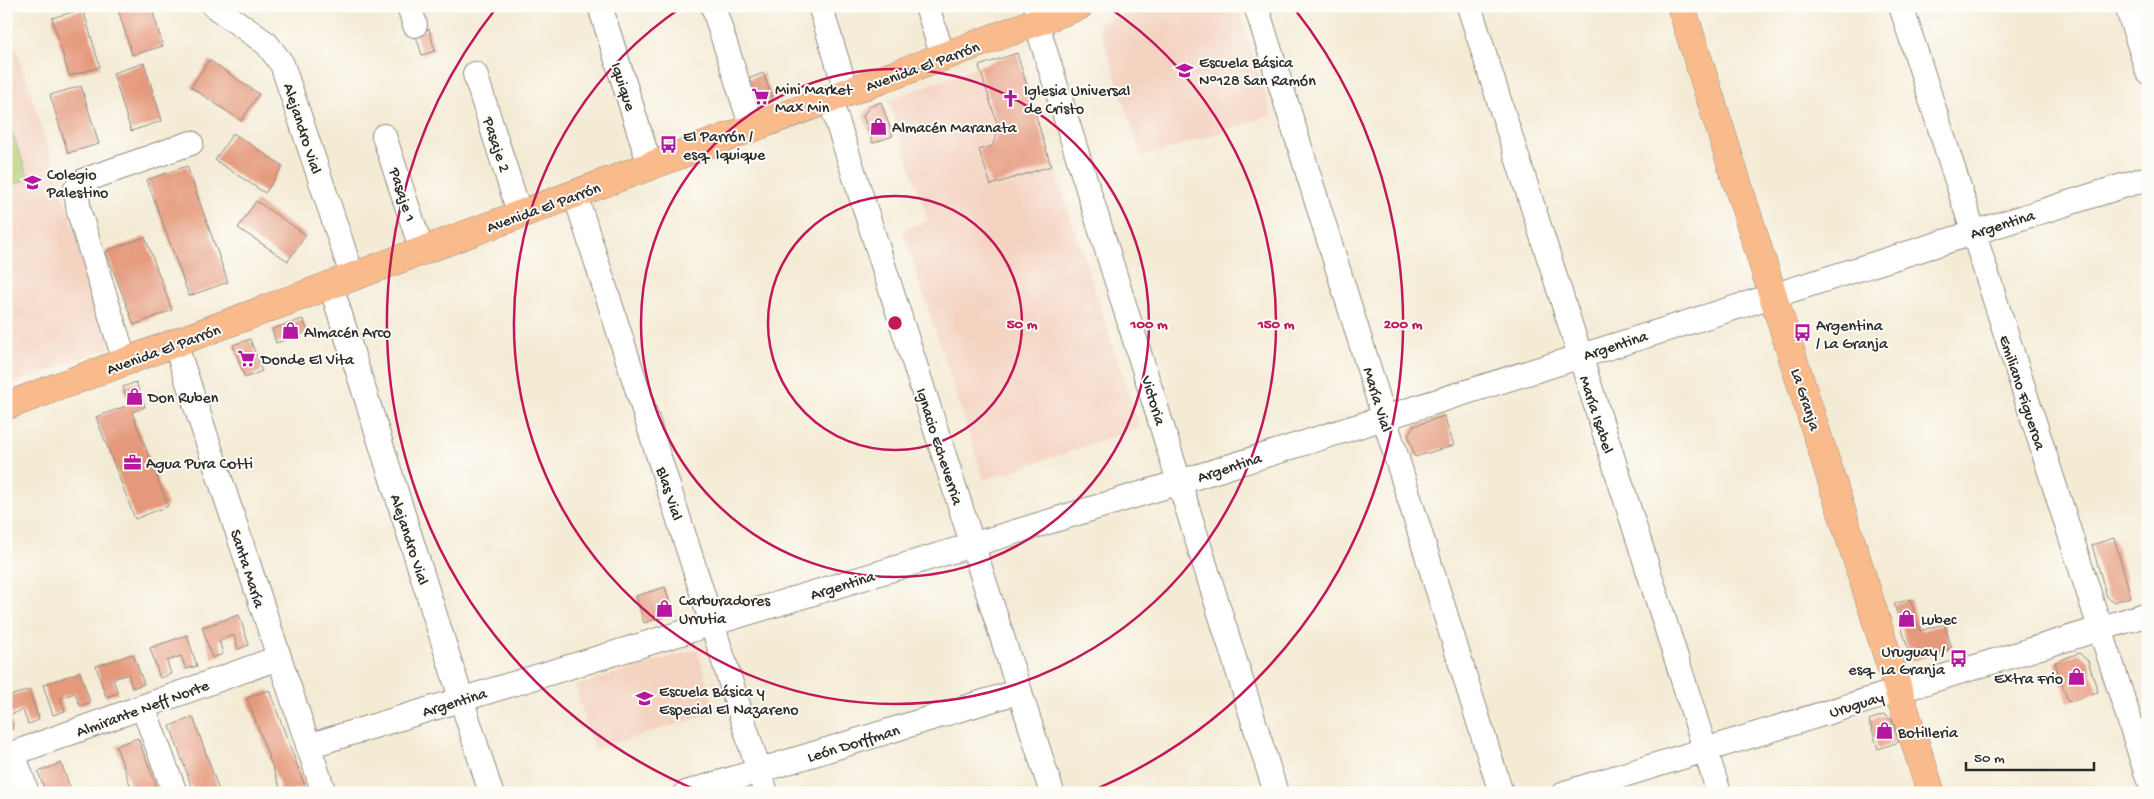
<svg xmlns="http://www.w3.org/2000/svg" width="2154" height="799" font-family="'Gochi Hand',sans-serif">
<rect width="100%" height="100%" fill="#fdfcf7"/>
<filter id="ink" filterUnits="userSpaceOnUse"><feTurbulence type="fractalNoise" baseFrequency=".02" numOctaves="2"/><feDisplacementMap in="SourceGraphic" scale="10" xChannelSelector="R" yChannelSelector="G"/><feConvolveMatrix kernelMatrix="1 2 1 2 8 2 1 2 1" color-interpolation-filters="sRGB"/></filter>
<filter id="wash" filterUnits="userSpaceOnUse"><feTurbulence type="fractalNoise" baseFrequency=".0096" numOctaves="4" result="noise"/><feDisplacementMap in="SourceGraphic" scale="20" xChannelSelector="R" yChannelSelector="G"/><feGaussianBlur stdDeviation="1.12" result="paint"/><feColorMatrix in="noise" values="0 0 0 0 0 0 0 0 0 0 0 0 0 0 0 0 0 1.4 0 .05"/><feComposite in="paint" operator="in"/></filter>
<g filter="url(#wash)">
<rect width="100%" height="100%" fill="#f4ebd5"/>
<path fill="#f4d3c1" d="M 1144,6 L 1237,6 L 1272,115 L 1142,158 L 1098,24 Z
M 6,17 L 112,347 L 6,386 Z
M 1017,53 L 1140,428 L 984,480 L 902,230 L 928,220 L 888,100 Z
M 697,649 L 716,712 L 594,750 L 575,686 Z"/>
<path fill="#b2cd73" stroke="#6e7c4f" d="M 6,116 L 29,179 L 6,187 Z"/>
<g id="blocks">
<path fill="#e5997b" d="M 117,6 L 151,6 L 163,46 L 132,55 Z
M 83,9 L 100,67 L 69,76 L 52,18 Z
M 429,29 L 435,51 L 422,55 L 415,33 Z
M 1017,53 L 1051,166 L 991,185 L 979,150 L 992,146 L 999,130 L 979,66 Z
M 209,60 L 259,94 L 241,121 L 191,87 Z
M 144,63 L 162,121 L 131,131 L 113,73 Z
M 763,73 L 773,99 L 756,105 L 746,80 Z
M 81,86 L 99,144 L 68,153 L 50,95 Z
M 881,102 L 893,136 L 873,143 L 863,116 L 869,107 Z
M 233,133 L 283,166 L 265,193 L 215,160 Z
M 187,166 L 228,282 L 189,296 L 147,180 Z
M 256,201 L 306,235 L 288,261 L 238,228 Z
M 145,237 L 172,310 L 134,325 L 106,251 Z
M 303,319 L 308,332 L 276,343 L 272,329 Z
M 250,339 L 262,371 L 245,378 L 233,345 Z
M 136,382 L 145,407 L 132,412 L 168,506 L 135,519 L 96,417 L 129,405 L 123,387 Z
M 1444,416 L 1454,445 L 1415,457 L 1408,435 L 1413,426 Z
M 2114,538 L 2131,597 L 2114,602 L 2107,597 L 2092,545 Z
M 665,587 L 673,614 L 644,623 L 636,596 Z
M 1910,599 L 1920,631 L 1944,624 L 1952,648 L 1912,661 L 1894,604 Z
M 239,615 L 249,645 L 238,649 L 234,635 L 219,640 L 223,654 L 212,658 L 202,627 Z
M 187,635 L 197,666 L 186,669 L 181,656 L 167,661 L 171,674 L 160,678 L 150,648 Z
M 2079,653 L 2088,661 L 2098,692 L 2068,702 L 2055,662 Z
M 133,654 L 144,684 L 132,688 L 128,674 L 113,679 L 118,693 L 106,697 L 96,666 Z
M 80,672 L 90,702 L 80,706 L 75,693 L 60,698 L 65,711 L 53,715 L 43,685 Z
M 29,690 L 39,720 L 28,724 L 23,710 L 9,715 L 13,729 L 6,731 L 6,697 Z
M 269,690 L 305,786 L 287,793 L 282,793 L 247,698 Z
M 1884,715 L 1892,720 L 1899,742 L 1878,749 L 1869,720 Z
M 193,717 L 220,793 L 194,793 L 170,726 Z
M 138,738 L 159,793 L 133,793 L 116,746 Z
M 61,763 L 72,793 L 46,793 L 38,772 Z"/>
</g>
</g>
<g filter="url(#ink)">
<use href="#blocks" fill-opacity="0" stroke="#908b80" stroke-width="1"/>
<g fill="none" stroke-linecap="round" stroke-linejoin="round">
<defs>
<path id="minor" d="M 214,6 L 267,44 L 282,64 L 353,278
M 409,6 L 415,25
M 600,6 L 650,166
M 713,6 L 752,128
M 820,6 L 847,93
M 927,6 L 943,57
M 1036,6 L 1041,38 L 1276,793
M 1256,6 L 1501,793
M 1469,6 L 1719,793
M 1901,6 L 2148,778
M 2127,6 L 2148,72
M 475,74 L 520,215
M 830,99 L 1052,793
M 384,136 L 422,251
M 575,194 L 766,793
M 331,286 L 491,793
M 175,343 L 324,793
M 125,362 L 79,212 L 76,189 L 85,180 L 191,143
M 143,707 L 175,793
M 308,746 L 1180,482 L 2148,178
M 13,753 L 27,793
M 6,756 L 278,658
M 686,793 L 1020,691
M 1565,793 L 2148,614"/>
<path id="major" d="M 1681,6 L 1931,793
M 6,406 L 1079,6"/>
</defs>
<use href="#minor" stroke="#908b80" stroke-width="26"/>
<use href="#major" stroke="#908b80" stroke-width="29"/>
<use href="#minor" stroke="#fff" stroke-width="24"/>
<use href="#major" stroke="#fabb8c" stroke-width="28"/>
</g>
</g>
<g fill="none" stroke="#c2185b" stroke-width="2.5">
<circle cx="895" cy="323" r="127"/>
<circle cx="895" cy="323" r="254"/>
<path d="M1108 7A381 381 0 1 1 682 7"/>
<path d="M701 792A508 508 0 0 1 497 7M1293 7A508 508 0 0 1 1089 792"/>
</g>
<defs>
<symbol id="school-bare" viewBox="-9 -9 18 18"><path d="M0-5L7-2L0 1L-7-2ZM-4 1L0 2.5L4 1V4Q0 6-4 4Z" fill="#b5179e" stroke="#fdfcf7" stroke-width="2.5" paint-order="stroke"/></symbol>
<symbol id="supermarket-bare" viewBox="-9 -9 18 18"><path d="M-6-5.5h2.5l.6 2H6L4.5 2H-2.5L-4.4-4H-6ZM-1.5 3.2a1.3 1.3 0 1 0 .1 0ZM3 3.2a1.3 1.3 0 1 0 .1 0Z" fill="#b5179e" stroke="#fdfcf7" stroke-width="2.5" paint-order="stroke"/></symbol>
<symbol id="church-bare" viewBox="-9 -9 18 18"><path d="M-1.2-6h2.4v3.5h3.3v2.4h-3.3V6h-2.4V-.1h-3.3v-2.4h3.3Z" fill="#b5179e" stroke="#fdfcf7" stroke-width="2.5" paint-order="stroke"/></symbol>
<symbol id="shop-bare" viewBox="-9 -9 18 18"><path d="M-5-2.5h2.3a2.7 3.5 0 0 1 5.4 0H5L5.5 6h-11ZM-1.5-2.5h3a1.5 2.3 0 0 0-3 0Z" fill="#b5179e" stroke="#fdfcf7" stroke-width="2.5" paint-order="stroke"/></symbol>
<symbol id="bus-bare" viewBox="-9 -9 18 18"><path d="M-5-6H5V4H4V6H2V4H-2V6H-4V4H-5ZM-3.5-4V0h7V-4ZM-3.5 1.2v1.5H-2V1.2ZM2 1.2v1.5H3.5V1.2Z" fill="#b5179e" stroke="#fdfcf7" stroke-width="2.5" paint-order="stroke"/></symbol>
<symbol id="office-bare" viewBox="-9 -9 18 18"><path d="M-6-3h4V-5.5h4V-3h4V5H-6ZM-1-4.5V-3h2v-1.5ZM-6 0V1H6V0Z" fill="#b5179e" stroke="#fdfcf7" stroke-width="2.5" paint-order="stroke"/></symbol>
</defs>
<g fill-rule="evenodd">
<use href="#school-bare" x="1172" y="58" width="25" height="25"/>
<use href="#supermarket-bare" x="748" y="84" width="25" height="25"/>
<use href="#church-bare" x="998" y="86" width="25" height="25"/>
<use href="#shop-bare" x="866" y="114" width="25" height="25"/>
<use href="#bus-bare" x="656" y="132" width="25" height="25"/>
<use href="#school-bare" x="20" y="170" width="25" height="25"/>
<use href="#shop-bare" x="278" y="318" width="25" height="25"/>
<use href="#bus-bare" x="1790" y="320" width="25" height="25"/>
<use href="#supermarket-bare" x="234" y="346" width="25" height="25"/>
<use href="#shop-bare" x="122" y="384" width="25" height="25"/>
<use href="#office-bare" x="120" y="450" width="25" height="25"/>
<use href="#shop-bare" x="652" y="596" width="25" height="25"/>
<use href="#shop-bare" x="1894" y="606" width="25" height="25"/>
<use href="#bus-bare" x="1946" y="646" width="25" height="25"/>
<use href="#shop-bare" x="2064" y="664" width="25" height="25"/>
<use href="#school-bare" x="632" y="686" width="25" height="25"/>
<use href="#shop-bare" x="1872" y="718" width="25" height="25"/>
</g>
<g text-anchor="middle" stroke-width="4" stroke-linejoin="round" paint-order="stroke">
<g font-size="16" fill="#2b2b2b" stroke="#fdfcf7" text-anchor="start">
<text x="1199" y="67">Escuela Básica<tspan x="1199" dy="18">N°128 San Ramón</tspan></text>
<text x="775" y="94">Mini Market<tspan x="775" dy="18">Max Min</tspan></text>
<text x="1024" y="95">Iglesia Universal<tspan x="1024" dy="18">de Cristo</tspan></text>
<text x="892" y="132">Almacén Maranata</text>
<text x="683" y="141">El Parrón /<tspan x="683" dy="18">esq. Iquique</tspan></text>
<text x="47" y="179">Colegio<tspan x="47" dy="18">Palestino</tspan></text>
<text x="1816" y="330">Argentina<tspan x="1816" dy="18">/ La Granja</tspan></text>
<text x="304" y="337">Almacén Arco</text>
<text x="261" y="364">Donde El Vita</text>
<text x="148" y="402">Don Ruben</text>
<text x="146" y="468">Agua Pura Cotti</text>
<text x="679" y="605">Carburadores<tspan x="679" dy="18">Urrutia</tspan></text>
<text x="1921" y="624">Lubec</text>
<text x="1945" y="656" text-anchor="end">Uruguay /<tspan x="1945" dy="18">esq. La Granja</tspan></text>
<text x="2063" y="683" text-anchor="end">Extra Frio</text>
<text x="659" y="696">Escuela Básica y<tspan x="659" dy="18">Especial El Nazareno</tspan></text>
<text x="1898" y="737">Botilleria</text>
</g>
<g font-size="16" fill="#2b2b2b" stroke="#fdfcf7">
<text transform="translate(922 65) rotate(-20)" y="6">Avenida El Parrón</text>
<text transform="translate(625 86) rotate(72)" y="6">Iquique</text>
<text transform="translate(304 128) rotate(72)" y="6">Alejandro Vial</text>
<text transform="translate(498 144) rotate(72)" y="6">Pasaje 2</text>
<text transform="translate(404 194) rotate(72)" y="6">Pasaje 1</text>
<text transform="translate(543 206) rotate(-20)" y="6">Avenida El Parrón</text>
<text transform="translate(2002 223) rotate(-17)" y="6">Argentina</text>
<text transform="translate(1615 344) rotate(-18)" y="6">Argentina</text>
<text transform="translate(163 348) rotate(-20)" y="6">Avenida El Parrón</text>
<text transform="translate(2024 392) rotate(72)" y="6">Emiliano Figueroa</text>
<text transform="translate(1379 399) rotate(73)" y="6">María Vial</text>
<text transform="translate(1807 399) rotate(72)" y="6">La Granja</text>
<text transform="translate(1155 400) rotate(73)" y="6">Victoria</text>
<text transform="translate(1598 414) rotate(72)" y="6">María Isabel</text>
<text transform="translate(941 446) rotate(72)" y="6">Ignacio Echeverria</text>
<text transform="translate(1229 466) rotate(-18)" y="6">Argentina</text>
<text transform="translate(671 493) rotate(72)" y="6">Blas Vial</text>
<text transform="translate(411 539) rotate(72)" y="6">Alejandro Vial</text>
<text transform="translate(249 568) rotate(72)" y="6">Santa María</text>
<text transform="translate(842 584) rotate(-17)" y="6">Argentina</text>
<text transform="translate(454 701) rotate(-17)" y="6">Argentina</text>
<text transform="translate(1856 703) rotate(-17)" y="6">Uruguay</text>
<text transform="translate(142 707) rotate(-20)" y="6">Almirante Neff Norte</text>
<text transform="translate(853 742) rotate(-17)" y="6">León Dorffman</text>
</g>
</g>
<circle cx="895" cy="323" r="8" fill="#c2185b" stroke="#fdfcf7" stroke-width="2.5"/>
<g font-size="15" text-anchor="middle" font-weight="bold" fill="#c2185b" stroke="#fdfcf7" stroke-width="4" stroke-linejoin="round" paint-order="stroke">
<text x="1022" y="328">50 m</text>
<text x="1149" y="328">100 m</text>
<text x="1276" y="328">150 m</text>
<text x="1403" y="328">200 m</text>
</g>
<rect width="2154" height="799" fill="none" stroke="#fdfcf7" stroke-width="25"/>
<path d="M1966 762v8h128v-8" fill="none" stroke="#2b2b2b" stroke-width="2.5"/>
<text x="1974" y="762" font-size="15" fill="#2b2b2b" stroke="#fdfcf7" stroke-width="4" paint-order="stroke">50 m</text>
</svg>
